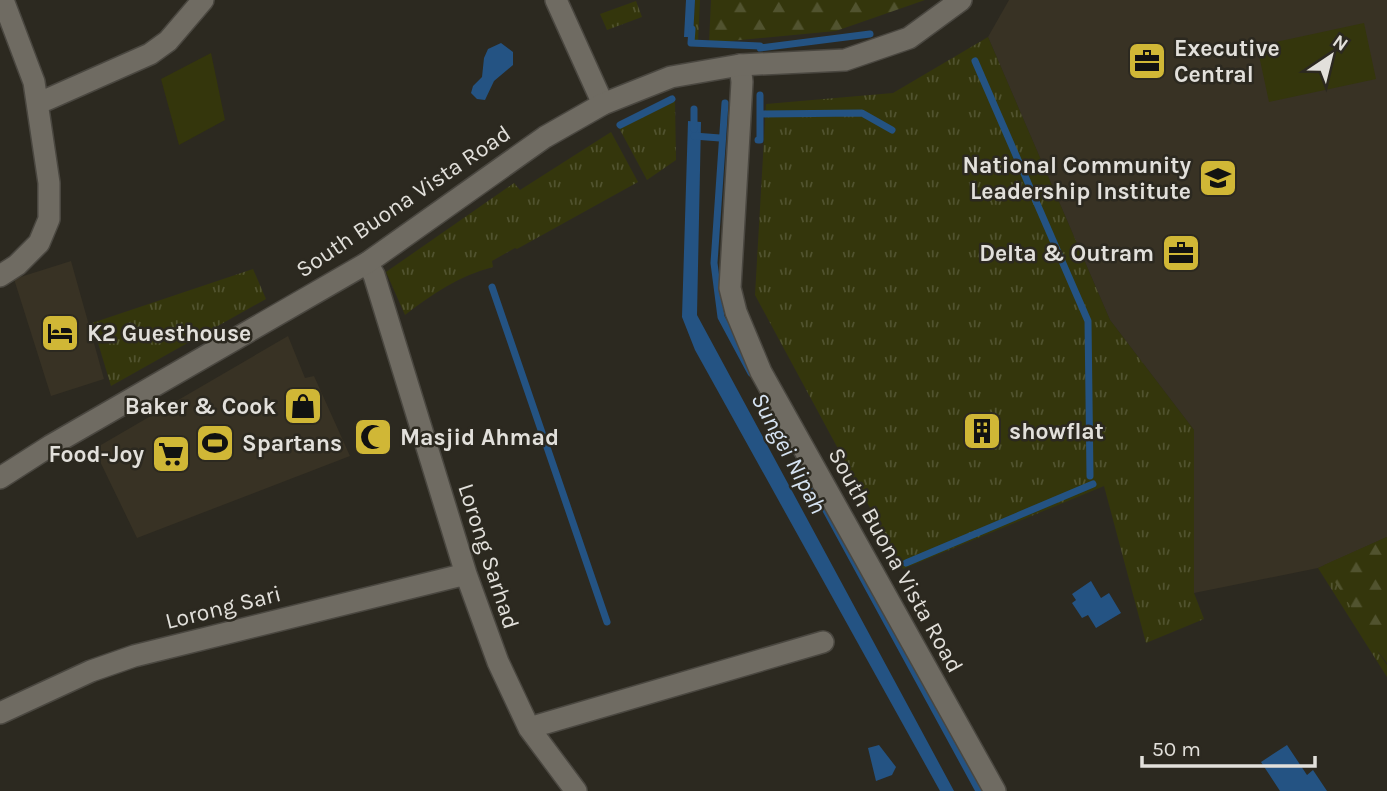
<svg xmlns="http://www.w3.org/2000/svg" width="1387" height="791" font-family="Karla,sans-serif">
<defs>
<pattern id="grass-tufts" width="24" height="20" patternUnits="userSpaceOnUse" patternTransform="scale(1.75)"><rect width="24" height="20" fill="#34360c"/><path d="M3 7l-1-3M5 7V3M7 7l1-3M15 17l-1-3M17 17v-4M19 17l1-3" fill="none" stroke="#51532f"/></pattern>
<pattern id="forest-firs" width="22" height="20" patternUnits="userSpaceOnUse" patternTransform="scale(1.75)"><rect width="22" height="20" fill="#34360c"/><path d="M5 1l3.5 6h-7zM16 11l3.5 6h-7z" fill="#51532f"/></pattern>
</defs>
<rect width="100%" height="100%" fill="#2c2920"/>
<path fill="#383224" d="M 1009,0 L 1387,0 L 1387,537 L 1318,568 L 1194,593 L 1194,430 L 1110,320 L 988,37 Z
M 71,261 L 104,379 L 51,396 L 14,279 Z
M 288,336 L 305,378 L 314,376 L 350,456 L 137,538 L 94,449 Z"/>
<path fill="url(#grass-tufts)" d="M 695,0 L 700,0 L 698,42 L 695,44 L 693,42 Z
M 636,1 L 642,17 L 607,30 L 600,14 Z
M 988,37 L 1110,320 L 1194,430 L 1194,593 L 1204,619 L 1146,643 L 1104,486 L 903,569 L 755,295 L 766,104 L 893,93 Z
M 675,101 L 676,160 L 647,180 L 619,128 Z
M 611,132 L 638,182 L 517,249 L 515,248 L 492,261 L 493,267 C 459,276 432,294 405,315 L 386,272 L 514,183 L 520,190 Z
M 253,269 L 266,299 L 111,386 L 92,323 Z
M 1387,537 L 1387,663 L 1376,649 L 1387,665 L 1387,677 L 1318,568 Z"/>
<path fill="url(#forest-firs)" d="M 711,0 L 925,0 L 836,31 L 709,43 Z
M 1387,537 L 1387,663 L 1324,565 Z"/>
<path fill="#34360c" d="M 1364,23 L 1376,79 L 1269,102 L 1257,46 Z
M 211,53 L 225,120 L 179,145 L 161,79 Z"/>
<path fill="#245383" d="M 686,0 L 695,0 L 693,37 L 684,37 Z
M 501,43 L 513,52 L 513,65 L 494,81 L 485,100 L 477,99 L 471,93 L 473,86 L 482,77 L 484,58 L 488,49 Z
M 688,121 L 701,122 L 697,315 L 954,791 L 940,791 L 695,350 L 682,317 Z
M 1091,581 L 1101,598 L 1109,593 L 1121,613 L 1096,628 L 1088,615 L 1082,618 L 1072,603 L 1076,600 L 1072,594 Z
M 879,745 L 896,767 L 892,775 L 876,781 L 868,748 Z
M 1287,745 L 1307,775 L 1313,770 L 1327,791 L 1280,791 L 1261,762 Z"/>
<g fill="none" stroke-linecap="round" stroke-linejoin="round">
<path stroke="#245383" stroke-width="7" d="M 692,29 L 691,43 L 760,46
M 760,48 L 870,34
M 975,61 L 1088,321 L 1090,476
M 725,103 L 714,263 L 721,317 L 751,373
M 760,114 L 862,113 L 892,130
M 620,125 L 672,99
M 694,129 L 694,109
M 694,136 L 720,138
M 758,140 L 760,140 L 760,95
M 492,287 L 607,622
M 804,470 L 979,791
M 906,563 L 1093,484"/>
<defs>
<path id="minor" d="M 556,0 L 603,104
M 740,65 L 742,82 L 730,288 L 736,312 L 761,372 L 995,791
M 38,102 L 46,100 L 150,54 L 168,41 L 203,0
M 367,263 L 374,275 L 466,574 L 498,662 L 529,728 L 576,791
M 0,276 L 17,265 L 39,243 L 49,219 L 49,183 L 34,82 L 3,0
M 0,713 L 91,671 L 134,656 L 466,574
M 529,728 L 823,642"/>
<path id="tertiary" d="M 0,478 L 50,446 L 367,263 L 545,137 L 603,104 L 671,77 L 740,65 L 845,60 L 909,38 L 961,0"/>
</defs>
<use href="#minor" stroke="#4a4740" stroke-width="24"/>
<use href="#tertiary" stroke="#4a4740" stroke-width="24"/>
<use href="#minor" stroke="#6f6b62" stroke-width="21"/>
<use href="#tertiary" stroke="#6f6b62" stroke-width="21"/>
</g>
<defs>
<symbol id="office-square" viewBox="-11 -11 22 22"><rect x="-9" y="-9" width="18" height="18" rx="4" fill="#d0b736" stroke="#2c2920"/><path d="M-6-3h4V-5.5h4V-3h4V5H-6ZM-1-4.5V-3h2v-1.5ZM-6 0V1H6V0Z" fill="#111"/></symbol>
<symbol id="school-square" viewBox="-11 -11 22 22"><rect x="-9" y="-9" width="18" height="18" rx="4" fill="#d0b736" stroke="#2c2920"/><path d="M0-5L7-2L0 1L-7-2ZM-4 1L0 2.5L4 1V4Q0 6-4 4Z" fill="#111"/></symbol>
<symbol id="hotel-square" viewBox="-11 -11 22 22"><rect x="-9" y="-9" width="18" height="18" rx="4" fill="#d0b736" stroke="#2c2920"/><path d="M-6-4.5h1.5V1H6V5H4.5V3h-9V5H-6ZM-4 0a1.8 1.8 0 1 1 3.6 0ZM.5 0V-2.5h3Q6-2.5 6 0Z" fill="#111"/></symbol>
<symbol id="shop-square" viewBox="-11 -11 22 22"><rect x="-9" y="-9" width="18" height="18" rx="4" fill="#d0b736" stroke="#2c2920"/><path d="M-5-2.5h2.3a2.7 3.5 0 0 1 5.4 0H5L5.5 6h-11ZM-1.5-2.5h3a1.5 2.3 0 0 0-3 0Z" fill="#111"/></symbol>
<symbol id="building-square" viewBox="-11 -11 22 22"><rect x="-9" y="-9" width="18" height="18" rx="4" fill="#d0b736" stroke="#2c2920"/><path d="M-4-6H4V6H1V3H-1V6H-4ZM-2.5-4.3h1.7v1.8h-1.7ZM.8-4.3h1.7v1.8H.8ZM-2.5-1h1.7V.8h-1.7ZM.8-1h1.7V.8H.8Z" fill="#111"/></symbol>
<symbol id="mosque-square" viewBox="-11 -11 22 22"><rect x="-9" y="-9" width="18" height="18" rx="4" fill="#d0b736" stroke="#2c2920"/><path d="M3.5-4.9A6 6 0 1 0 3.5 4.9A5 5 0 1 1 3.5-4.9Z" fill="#111"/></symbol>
<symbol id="stadium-square" viewBox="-11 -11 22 22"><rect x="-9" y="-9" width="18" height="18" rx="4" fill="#d0b736" stroke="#2c2920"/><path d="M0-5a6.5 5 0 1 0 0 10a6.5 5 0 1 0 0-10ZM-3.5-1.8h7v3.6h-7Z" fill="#111"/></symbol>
<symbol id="supermarket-square" viewBox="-11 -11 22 22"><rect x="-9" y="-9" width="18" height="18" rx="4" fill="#d0b736" stroke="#2c2920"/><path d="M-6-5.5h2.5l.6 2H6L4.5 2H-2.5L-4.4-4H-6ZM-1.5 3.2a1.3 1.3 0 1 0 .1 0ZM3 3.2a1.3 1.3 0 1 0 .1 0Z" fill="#111"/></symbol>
</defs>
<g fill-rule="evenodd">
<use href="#office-square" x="1125" y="39" width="44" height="44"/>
<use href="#school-square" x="1196" y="156" width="44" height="44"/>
<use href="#office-square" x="1159" y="231" width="44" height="44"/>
<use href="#hotel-square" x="38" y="311" width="44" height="44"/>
<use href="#shop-square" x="281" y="384" width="44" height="44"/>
<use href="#building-square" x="960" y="409" width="44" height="44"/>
<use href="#mosque-square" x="351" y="415" width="44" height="44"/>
<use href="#stadium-square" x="193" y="421" width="44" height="44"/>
<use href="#supermarket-square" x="149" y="432" width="44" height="44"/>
</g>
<g text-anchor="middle" stroke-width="5" stroke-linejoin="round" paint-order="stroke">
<g font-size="23" font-weight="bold" fill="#e2e0db" stroke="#2c2920" text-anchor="start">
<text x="1174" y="56">Executive<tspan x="1174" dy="26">Central</tspan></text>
<text x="1191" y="173" text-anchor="end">National Community<tspan x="1191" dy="26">Leadership Institute</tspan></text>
<text x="1154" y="261" text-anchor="end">Delta &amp; Outram</text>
<text x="87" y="341">K2 Guesthouse</text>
<text x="276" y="414" text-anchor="end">Baker &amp; Cook</text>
<text x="1009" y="439">showflat</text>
<text x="400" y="445">Masjid Ahmad</text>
<text x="242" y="451">Spartans</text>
<text x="144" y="462" text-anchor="end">Food-Joy</text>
</g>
<g font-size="23" fill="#e2e0db" stroke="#2c2920">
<text transform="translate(403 201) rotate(-34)" y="8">South Buona Vista Road</text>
<text transform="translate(489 556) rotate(72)" y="8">Lorong Sarhad</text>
<text transform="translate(896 560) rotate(61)" y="8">South Buona Vista Road</text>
<text transform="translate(223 607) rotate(-14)" y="8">Lorong Sari</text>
</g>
<g font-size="24" font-style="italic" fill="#d6e3f2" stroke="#2c2920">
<text transform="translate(789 453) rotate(62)" y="8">Sungei Nipah</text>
</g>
</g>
<g transform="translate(1331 56) rotate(35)" stroke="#2c2920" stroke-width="5" paint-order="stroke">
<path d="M0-5L12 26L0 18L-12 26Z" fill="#e2e0db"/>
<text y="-10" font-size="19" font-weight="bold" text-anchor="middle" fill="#e2e0db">N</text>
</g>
<path d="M1142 756v10h173v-10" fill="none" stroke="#e2e0db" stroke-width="3.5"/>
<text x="1152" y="756" font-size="21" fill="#e2e0db" stroke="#2c2920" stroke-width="5" paint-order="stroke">50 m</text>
</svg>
